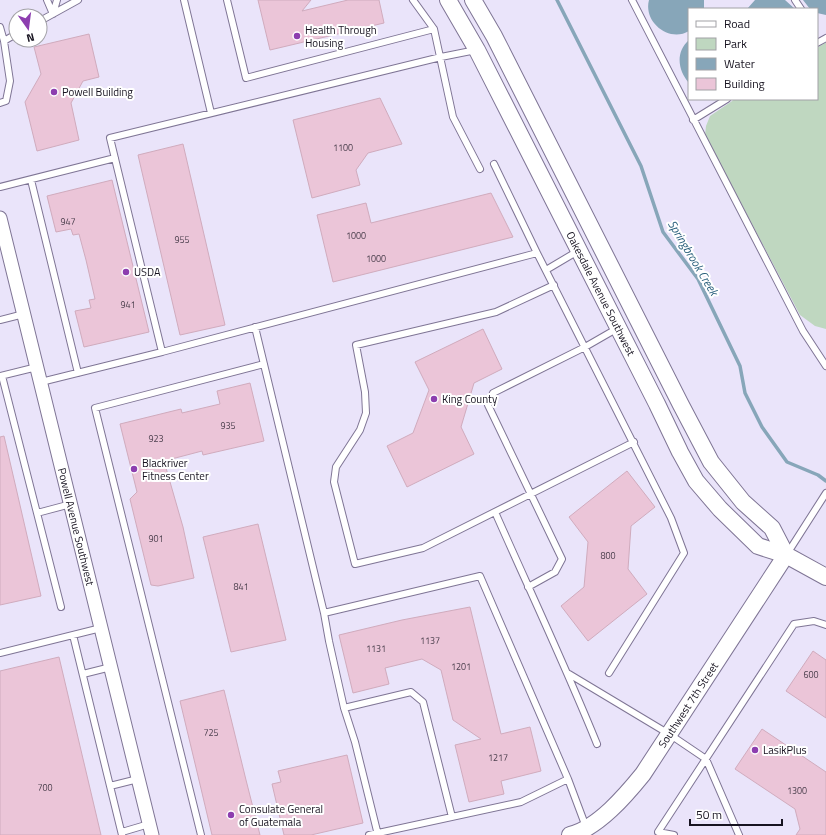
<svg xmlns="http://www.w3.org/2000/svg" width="826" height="835" font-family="'Titillium Web',sans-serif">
<rect width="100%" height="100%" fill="#eae4fa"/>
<path fill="#bfd7c0" d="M 826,42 L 826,329 L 815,326 L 800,315 L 705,135 L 706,126 L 710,116 L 735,99 L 817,99 L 817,48 Z"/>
<path fill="#87a6b9" d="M 649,0 L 704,0 L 704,9 L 689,9 L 689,31 C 669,43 643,22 649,0 Z
M 755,0 L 785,0 L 795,9 L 747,9 Z
M 803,0 L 826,0 L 826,15 L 817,13 L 817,9 L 810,9 Z
M 689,40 L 689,83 C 678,71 675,52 689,40 Z"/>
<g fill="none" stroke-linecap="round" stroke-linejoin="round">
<path stroke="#87a6b9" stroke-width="3.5" d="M 557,0 L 641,166 L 663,232 L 698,279 L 740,366 L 745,393 L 762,427 L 787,462 L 818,475 L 826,481"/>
</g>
<path fill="#ebc5d8" stroke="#d0abbd" d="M 258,0 L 311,0 L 302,11 L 348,0 L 379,0 L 384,23 L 270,50 Z
M 89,34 L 99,77 L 83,81 L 71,103 L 79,140 L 37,151 L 25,102 L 41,74 L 34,47 Z
M 380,98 L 402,144 L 368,153 L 356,170 L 360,185 L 312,198 L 293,120 Z
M 183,144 L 225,325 L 180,335 L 138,155 Z
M 112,180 L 149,332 L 84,347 L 75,311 L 91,308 L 89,300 L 95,299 L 86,260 L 79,234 L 73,235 L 71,229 L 56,232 L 47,196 Z
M 491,193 L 513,237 L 333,282 L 317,215 L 366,203 L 371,223 Z
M 483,329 L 502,369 L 474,383 L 461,427 L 474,454 L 407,487 L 387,446 L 413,433 L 429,390 L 415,362 Z
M 250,383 L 264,441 L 203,455 L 202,451 L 164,461 L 183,527 L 194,578 L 158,586 L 151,585 L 130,499 L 137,492 L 120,424 L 181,409 L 182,413 L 220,404 L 217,391 Z
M 4,436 L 41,596 L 0,605 L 0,437 Z
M 627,471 L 655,507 L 631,526 L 628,569 L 647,594 L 588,641 L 561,606 L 584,587 L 588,542 L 569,517 Z
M 258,524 L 286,640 L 231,652 L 203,537 Z
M 470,607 L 501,734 L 530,727 L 541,771 L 501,781 L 504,794 L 469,802 L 455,745 L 481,739 L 453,720 L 441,670 L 422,659 L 385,668 L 389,684 L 353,693 L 339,635 L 402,620 Z
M 813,651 L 826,660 L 826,718 L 786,691 Z
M 59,657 L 101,835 L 0,835 L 0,671 Z
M 224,690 L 246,780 L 260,835 L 212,835 L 198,776 L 180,701 Z
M 762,729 L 826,772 L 826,835 L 796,835 L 800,829 L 795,809 L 735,769 Z
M 347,755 L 363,823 L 311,835 L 284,835 L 272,784 L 281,782 L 278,771 Z"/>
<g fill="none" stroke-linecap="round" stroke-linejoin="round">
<defs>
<path id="service" d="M 47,0 L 53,14
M 184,0 L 211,113
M 227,0 L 246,78 L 434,29
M 413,0 L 434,29 L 453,117 L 480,169
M 632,0 L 803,331 L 826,366
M 795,0 L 801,9
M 53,14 L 57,0
M 40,21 L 78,0
M 0,27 L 4,41 L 10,81 L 6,101 L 0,103
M 4,41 L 16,34
M 817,43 L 826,38
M 476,50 L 441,57 L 110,138 L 162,352 L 537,253
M 693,120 L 727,99
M 494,164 L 537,253 L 671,518 L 684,553 L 609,673
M 31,180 L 78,373
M 0,187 L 115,158
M 546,270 L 578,251
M 554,285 L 496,312 L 356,345 L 365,392 L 366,413 L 360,430 L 336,467 L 334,482 L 355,564 L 423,548 L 634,442
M 0,320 L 24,314
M 255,327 L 324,613 L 480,576 L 568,779 L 521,802 L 369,835
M 0,376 L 37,367
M 2,376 L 61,607
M 41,382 L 162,352
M 495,512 C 529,589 565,665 597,744
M 37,513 L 71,504
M 787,554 L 826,493
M 528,587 L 555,572 L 562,559 L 488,405 L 493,393 L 585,347 L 618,328
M 324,613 L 329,641 L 344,708 L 355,742 L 378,835
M 73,635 L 122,835
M 0,653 L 101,628
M 83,674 L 111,667
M 569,674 L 669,734 L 706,759 L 739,835
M 344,708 L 411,692 L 423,702 L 452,817
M 568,779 L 586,827
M 110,786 L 138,779
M 122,832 L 149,824
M 201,835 L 95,408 L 264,364
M 674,835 L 658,832 L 794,624 L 814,621 L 826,625"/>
<g id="minor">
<path id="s1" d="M 0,218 L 152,835"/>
</g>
<g id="tertiary">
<path id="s2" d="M 448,0 L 477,50 L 657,404 L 680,452 L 696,481 L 720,509 L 758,546 L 786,555 L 826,577"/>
<path d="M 473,0 L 494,36 L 681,405 L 711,462 L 743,502 L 772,528 L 786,555"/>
<path id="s3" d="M 570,835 C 598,828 626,795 643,774 L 786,555"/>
</g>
</defs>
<use href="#service" stroke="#7f7595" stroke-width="8"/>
<use href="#minor" stroke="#7f7595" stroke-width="15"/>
<use href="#tertiary" stroke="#7f7595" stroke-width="18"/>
<use href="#service" stroke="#fff" stroke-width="6"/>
<use href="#minor" stroke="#fff" stroke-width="13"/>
<use href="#tertiary" stroke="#fff" stroke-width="16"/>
</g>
<g fill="#8d3eaf" stroke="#fff" stroke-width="1.5">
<circle cx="297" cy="36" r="4"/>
<circle cx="54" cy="92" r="4"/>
<circle cx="126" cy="272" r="4"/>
<circle cx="434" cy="399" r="4"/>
<circle cx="134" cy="469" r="4"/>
<circle cx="755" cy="750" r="4"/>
<circle cx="231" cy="815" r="4"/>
</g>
<g text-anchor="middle" stroke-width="4" stroke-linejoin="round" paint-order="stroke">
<g font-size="9" fill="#4c404e">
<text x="343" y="151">1100</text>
<text x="68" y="225">947</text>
<text x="356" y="239">1000</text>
<text x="182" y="243">955</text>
<text x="376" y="262">1000</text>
<text x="128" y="308">941</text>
<text x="228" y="429">935</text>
<text x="156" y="442">923</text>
<text x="156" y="542">901</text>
<text x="608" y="559">800</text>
<text x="241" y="590">841</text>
<text x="430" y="644">1137</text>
<text x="376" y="652">1131</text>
<text x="461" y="670">1201</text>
<text x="811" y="678">600</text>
<text x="211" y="736">725</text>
<text x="498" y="761">1217</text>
<text x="45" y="791">700</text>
<text x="797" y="794">1300</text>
</g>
<g font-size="11" fill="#171320" stroke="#fff" text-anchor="start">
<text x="305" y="34">Health Through<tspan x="305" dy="13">Housing</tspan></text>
<text x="62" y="96">Powell Building</text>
<text x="134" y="276">USDA</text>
<text x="442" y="403">King County</text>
<text x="142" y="467">Blackriver<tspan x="142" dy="13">Fitness Center</tspan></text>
<text x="763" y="754">LasikPlus</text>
<text x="239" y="813">Consulate General<tspan x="239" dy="13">of Guatemala</tspan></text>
</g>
<g font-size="11" fill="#171320" stroke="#fff">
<text dy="4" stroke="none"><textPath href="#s2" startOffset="331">Oakesdale Avenue Southwest</textPath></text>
<text dy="4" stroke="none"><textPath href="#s1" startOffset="318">Powell Avenue Southwest</textPath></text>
<text dy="4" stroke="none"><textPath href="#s3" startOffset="179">Southwest 7th Street</textPath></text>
</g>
<g font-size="12" font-style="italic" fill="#265d7a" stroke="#fff">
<text transform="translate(693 258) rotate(59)" y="4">Springbrook Creek</text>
</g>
</g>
<rect x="688" y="8" width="130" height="92" fill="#ffffff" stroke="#a2a1a6"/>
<rect x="696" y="21" width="20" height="6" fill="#ffffff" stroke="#a2a1a6"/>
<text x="724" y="28" font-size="12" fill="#171320">Road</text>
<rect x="696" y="38" width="20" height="12" fill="#bfd7c0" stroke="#a2a1a6"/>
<text x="724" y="48" font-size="12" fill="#171320">Park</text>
<rect x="696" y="58" width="20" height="12" fill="#87a6b9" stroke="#a2a1a6"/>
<text x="724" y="68" font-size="12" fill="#171320">Water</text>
<rect x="696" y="78" width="20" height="12" fill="#ebc5d8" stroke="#a2a1a6"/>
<text x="724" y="88" font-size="12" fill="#171320">Building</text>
<g transform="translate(28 28) rotate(166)"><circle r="19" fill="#ffffff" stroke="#a2a1a6"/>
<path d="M0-3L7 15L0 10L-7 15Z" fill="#8d3eaf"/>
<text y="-6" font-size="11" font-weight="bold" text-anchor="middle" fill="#171320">N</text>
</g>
<path d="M690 819v6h92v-6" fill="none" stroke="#171320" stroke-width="2"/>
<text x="696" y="819" font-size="12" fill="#171320" stroke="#ffffff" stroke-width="3" paint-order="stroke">50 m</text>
</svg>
